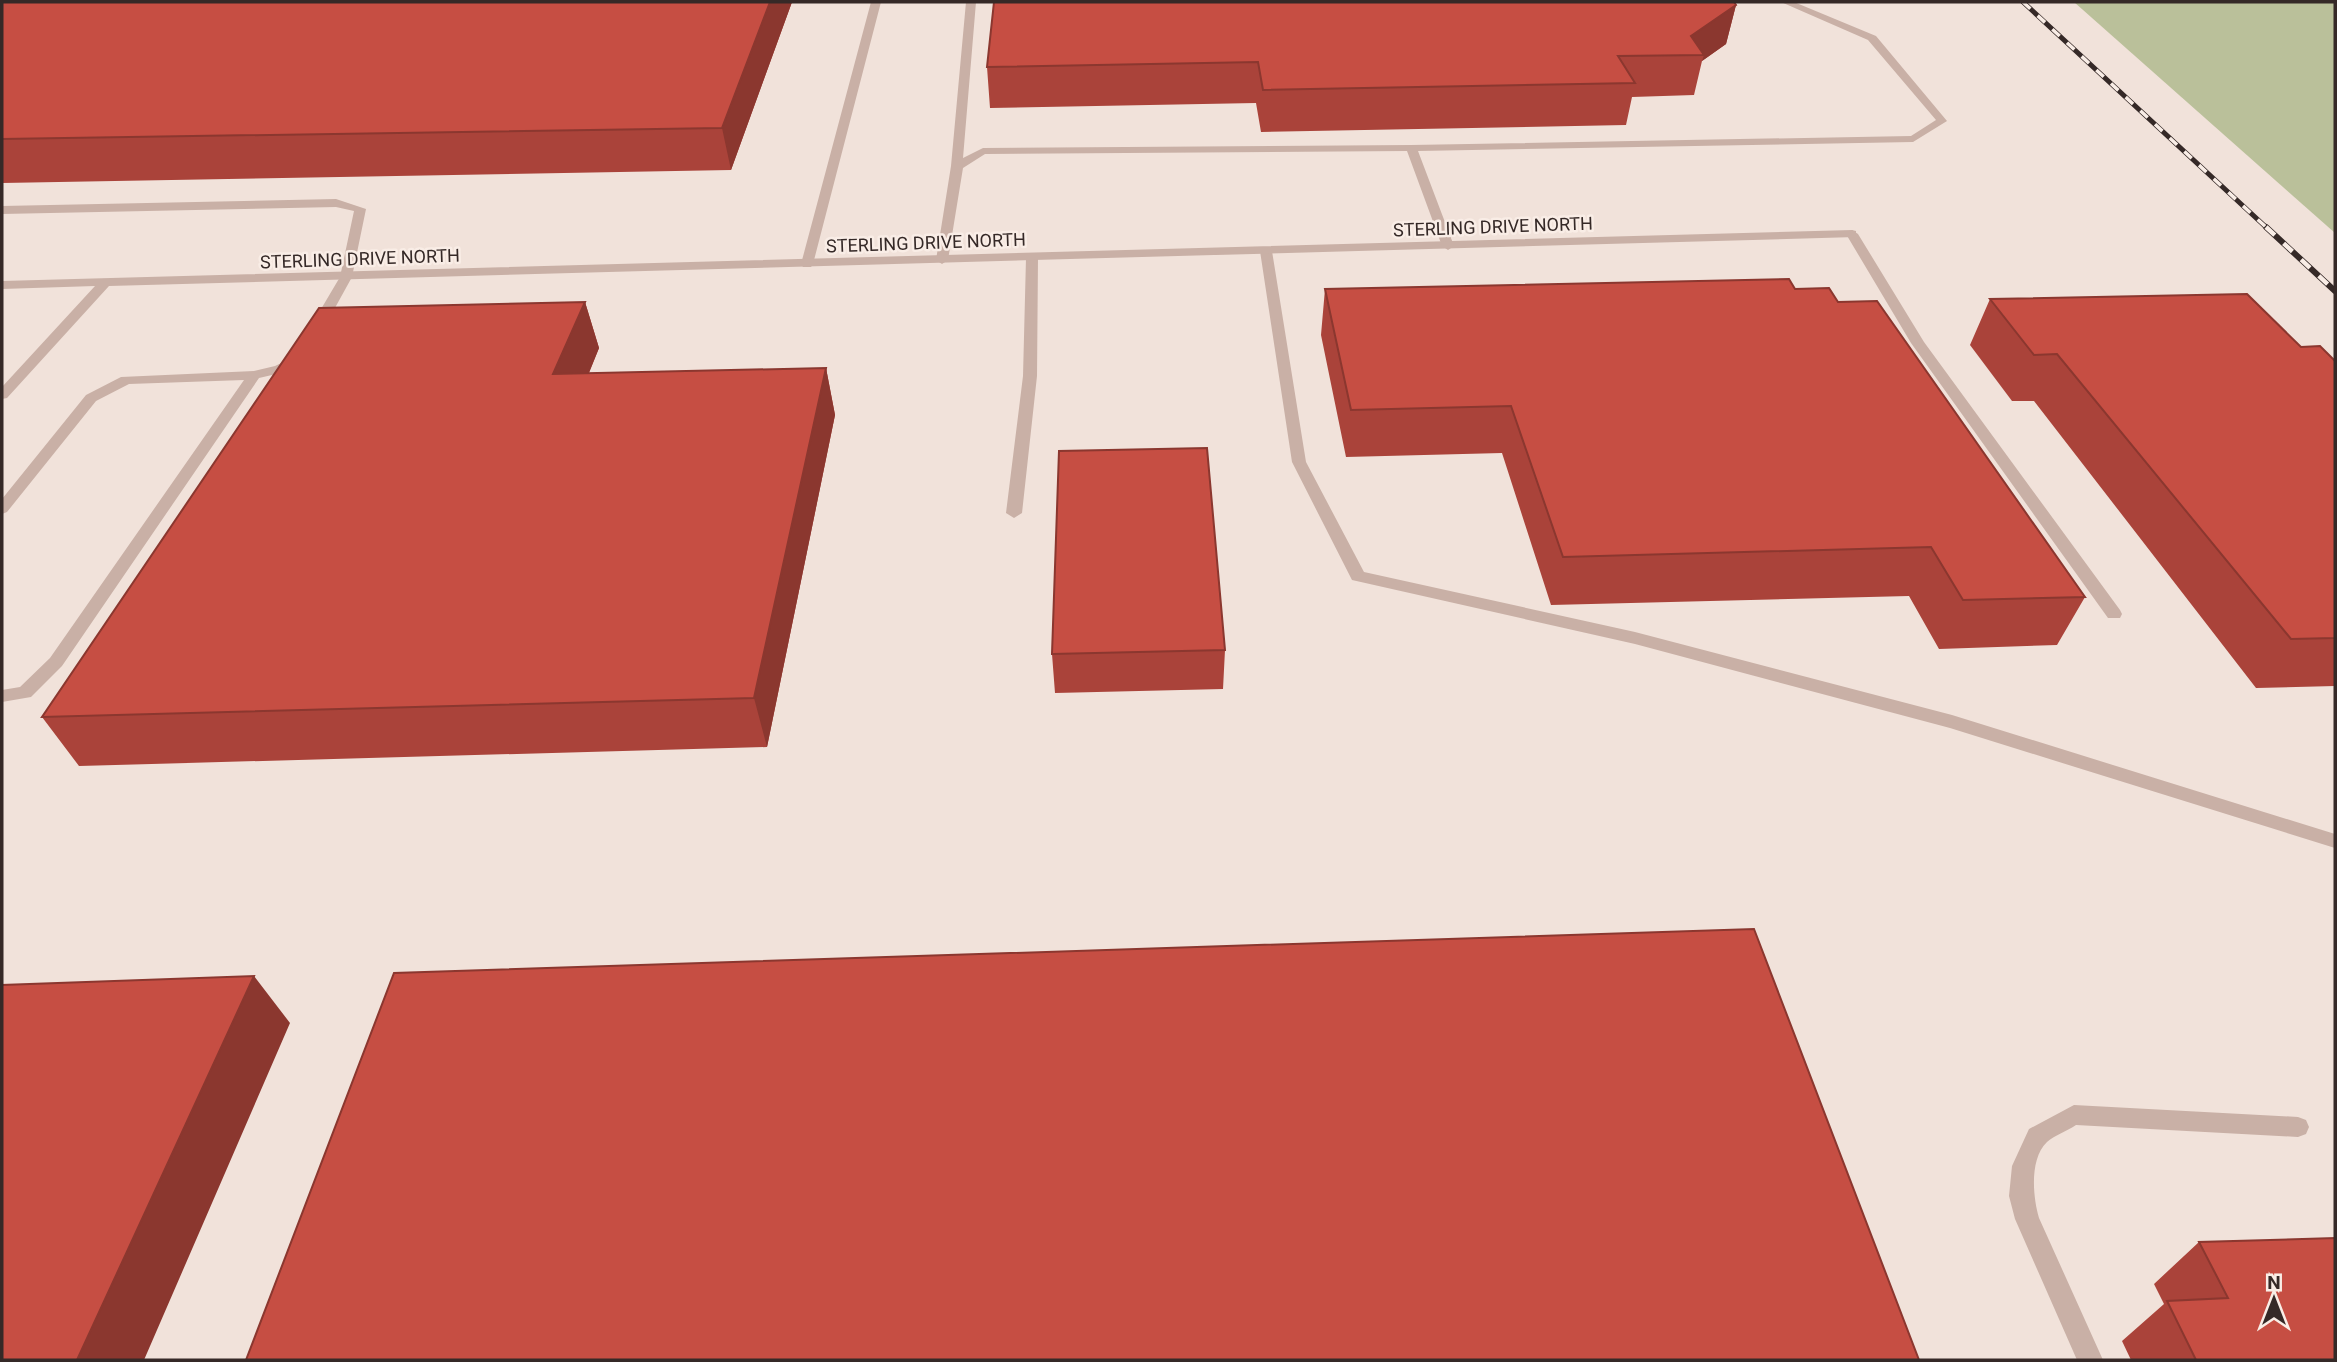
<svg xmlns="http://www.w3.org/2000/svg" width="2337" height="1362" font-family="Roboto,sans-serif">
<rect width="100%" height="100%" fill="#f1e2da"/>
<path fill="#bac09a" d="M 2074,2 L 2335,2 L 2335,233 Z"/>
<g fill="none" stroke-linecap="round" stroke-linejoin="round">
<path fill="#c9b0a6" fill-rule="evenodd" d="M 871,2 L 881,2 L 813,264 L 811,267 L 803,267 L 801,264 Z
M 966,2 L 976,2 L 963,158 L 983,148 L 1411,145 L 1911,136 L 1936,120 L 1868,40 L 1781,2 L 1794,2 L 1876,36 L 1947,121 L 1913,142 L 1418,151 L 1454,246 L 1448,250 L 1442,246 L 1407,151 L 985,154 L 963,168 L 948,260 L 942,264 L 936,260 L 951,166 Z
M 336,199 L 366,209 L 352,277 L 325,326 L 318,330 L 311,326 L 340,277 L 354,211 L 336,207 L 2,214 L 2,206 Z
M 1852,230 L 1858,234 L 1924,342 L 2120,610 L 2122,614 L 2120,618 L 2108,618 L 1911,343 L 1846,234 Z
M 1266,247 L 1272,251 L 1306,462 L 1364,572 L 1635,632 L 1952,715 L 2335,834 L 2335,848 L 1950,728 L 1635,644 L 1352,580 L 1292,462 L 1260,251 Z
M 1032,254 L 1038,258 L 1037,376 L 1022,513 L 1014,518 L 1006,513 L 1023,376 L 1026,258 Z
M 298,355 L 303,356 L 303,362 L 285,372 L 259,378 L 62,666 L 31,697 L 2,702 L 2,690 L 20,687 L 50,658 L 244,380 L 129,384 L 96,401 L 7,512 L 2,514 L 2,499 L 86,395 L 121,377 L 254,371 L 275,366 Z
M 2074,1105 L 2298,1117 L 2306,1120 L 2309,1127 L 2306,1134 L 2298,1137 L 2076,1125 C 2067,1131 2055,1135 2047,1142 C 2029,1159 2033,1198 2039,1218 L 2103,1360 L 2077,1360 L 2015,1219 L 2009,1196 L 2012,1166 L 2029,1129 Z"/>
<path fill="#c9b0a6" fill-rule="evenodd" d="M 1852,230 L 1856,231 L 1856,237 L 109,286 L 7,398 L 2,399 L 2,387 L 95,286 L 2,289 L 2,281 Z"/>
<defs>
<path id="rail-far1" d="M 2023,2 L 2268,229"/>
<path id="rail" d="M 2266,227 L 2335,291"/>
</defs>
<use href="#rail-far1" stroke="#352927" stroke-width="5"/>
<use href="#rail" stroke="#352927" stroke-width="6"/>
<use href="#rail-far1" stroke="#f9ede6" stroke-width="3.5" stroke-dasharray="10" stroke-linecap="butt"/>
<use href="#rail" stroke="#f9ede6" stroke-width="4.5" stroke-dasharray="12" stroke-linecap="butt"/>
</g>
<path fill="#aa433a" d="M 2,2 L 792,2 L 731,170 L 2,183 Z
M 1736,5 L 1726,44 L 1702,61 L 1694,95 L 1632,97 L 1626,125 L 1261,132 L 1256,103 L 990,108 L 987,67 Z
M 1325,289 L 1795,289 L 1838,302 L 2085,597 L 2057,645 L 1939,649 L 1909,596 L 1551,605 L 1502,453 L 1346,457 L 1321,335 Z
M 1990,299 L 2335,361 L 2335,686 L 2256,688 L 2034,401 L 2012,401 L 1970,345 Z
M 585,302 L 599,348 L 589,373 L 826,368 L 835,415 L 767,747 L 79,766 L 42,717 Z
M 1225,650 L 1223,689 L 1055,693 L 1052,654 Z
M 2199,1242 L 2335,1360 L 2131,1360 L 2122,1341 L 2164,1304 L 2154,1284 Z"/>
<path fill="#8b372f" d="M 770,2 L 792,2 L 731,170 L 722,128 Z
M 1736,5 L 1726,44 L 1702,61 L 1704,55 L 1691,36 Z
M 585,302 L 599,348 L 569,421 L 553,374 Z
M 826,368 L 835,415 L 767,747 L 754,698 Z
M 254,976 L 290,1023 L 144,1360 L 77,1360 Z"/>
<path fill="#c64e43" stroke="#8b372f" stroke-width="2" d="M 2,2 L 770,2 L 722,128 L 2,139 Z
M 994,2 L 1734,2 L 1736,5 L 1691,36 L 1704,55 L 1618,56 L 1635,83 L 1263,90 L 1258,62 L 987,67 Z
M 1789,279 L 1795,289 L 1829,288 L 1838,302 L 1877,301 L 2085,597 L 1963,600 L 1931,547 L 1563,557 L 1511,406 L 1351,410 L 1325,289 Z
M 2247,294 L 2301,347 L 2320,346 L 2335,361 L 2335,638 L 2291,639 L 2057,354 L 2034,355 L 1990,299 Z
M 585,302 L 553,374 L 826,368 L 754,698 L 42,717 L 319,308 Z
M 1207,448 L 1225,650 L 1052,654 L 1059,451 Z
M 1754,929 L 1919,1360 L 246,1360 L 394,973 Z
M 254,976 L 77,1360 L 2,1360 L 2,985 Z
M 2335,1238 L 2335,1360 L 2196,1360 L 2167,1301 L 2228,1298 L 2199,1242 Z"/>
<g text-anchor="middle" stroke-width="5" stroke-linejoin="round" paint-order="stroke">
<g font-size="18" fill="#352927" stroke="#f9ede6">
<text transform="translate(1493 227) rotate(-2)" y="6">STERLING DRIVE NORTH</text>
<text transform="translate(926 243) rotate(-2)" y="6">STERLING DRIVE NORTH</text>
<text transform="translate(360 259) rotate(-2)" y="6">STERLING DRIVE NORTH</text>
</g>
</g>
<rect width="2337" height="1362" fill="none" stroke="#352927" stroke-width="7"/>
<g transform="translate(2274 1299)" stroke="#f9ede6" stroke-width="5" paint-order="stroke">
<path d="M0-5L12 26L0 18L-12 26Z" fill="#352927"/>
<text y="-10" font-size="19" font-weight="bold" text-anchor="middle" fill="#352927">N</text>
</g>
</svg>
